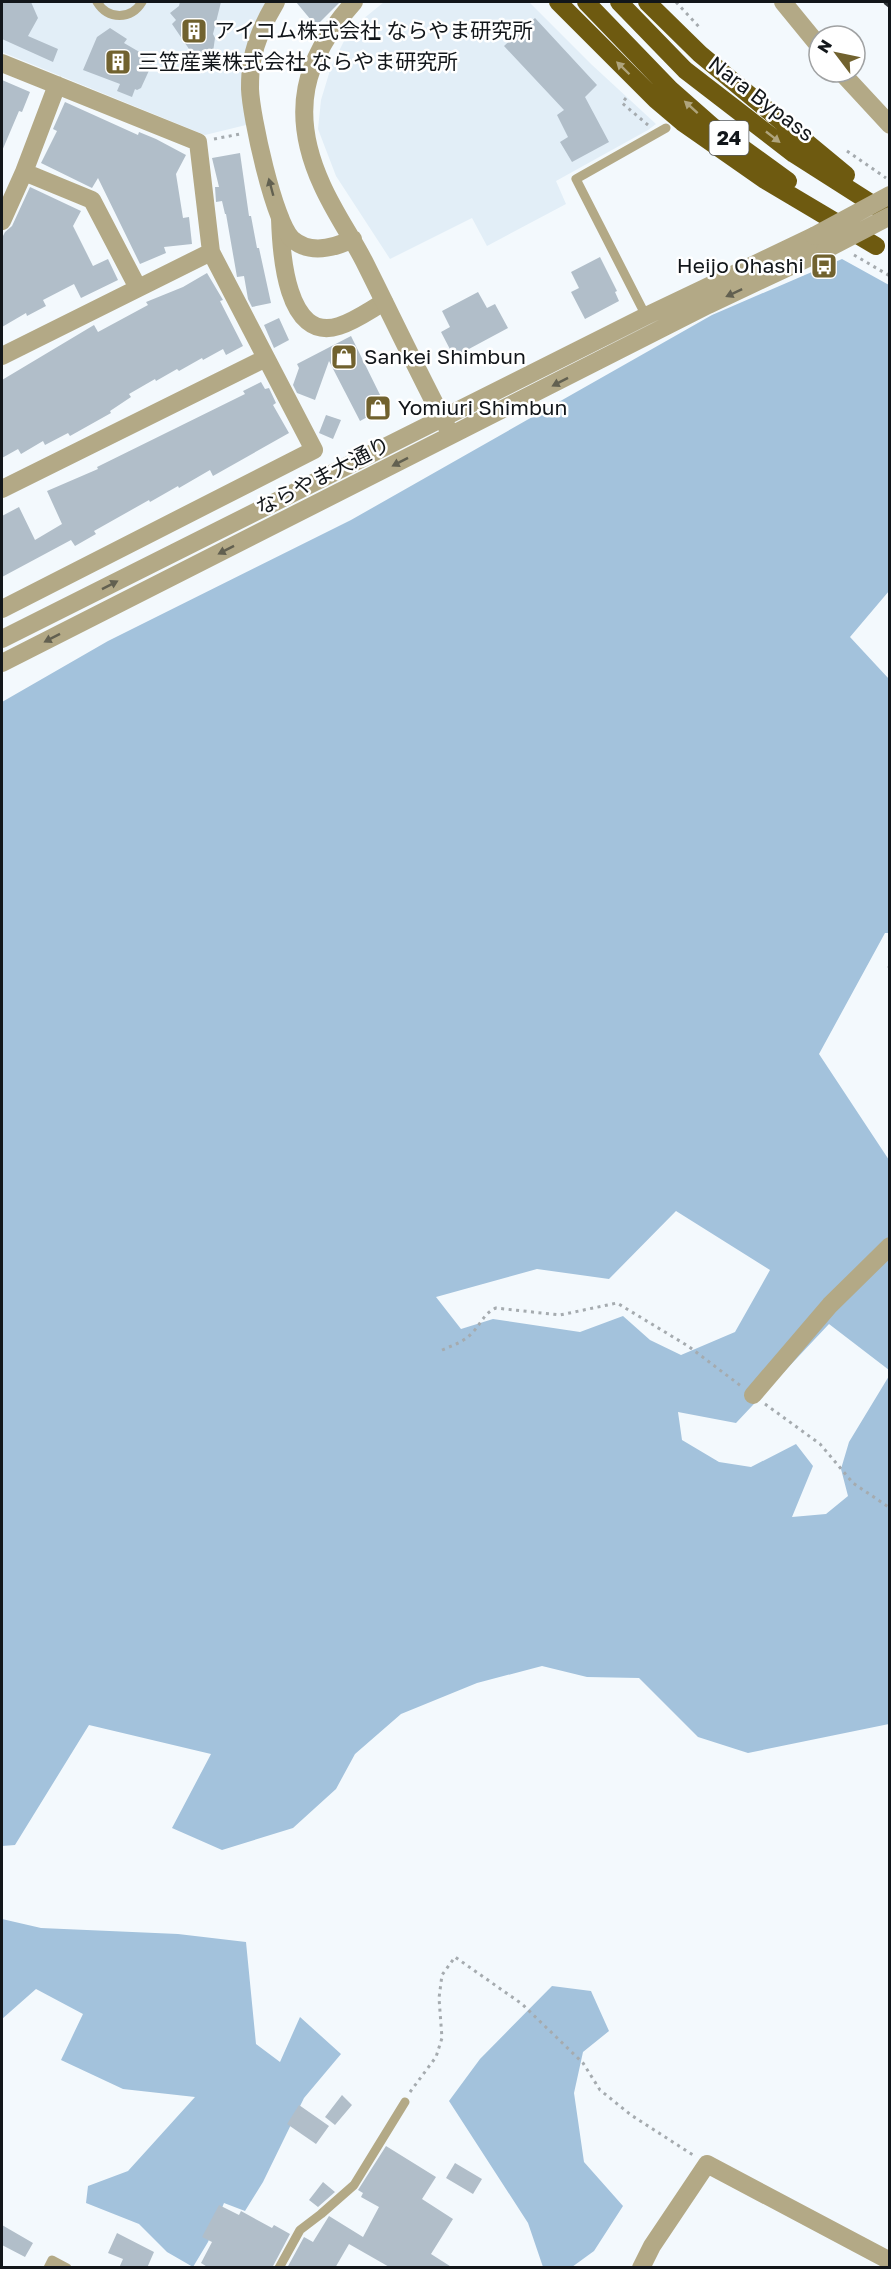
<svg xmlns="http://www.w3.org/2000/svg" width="891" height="2269" font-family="'Golos Text','Noto Sans JP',sans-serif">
<rect width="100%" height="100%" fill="#f3f9fd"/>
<path fill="#e2eef7" d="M 2,2 L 266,2 L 246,125 L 205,135 L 2,52 Z
M 384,2 L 529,2 L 591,64 L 656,124 L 648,130 L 556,181 L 566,204 L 487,246 L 472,218 L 390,259 L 336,176 L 318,129 L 321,100 L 331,67 L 345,39 L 357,24 Z"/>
<path fill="#a3c2dc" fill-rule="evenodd" d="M 842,259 L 889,285 L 889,591 L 850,637 L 889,679 L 890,933 L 885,933 L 819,1054 L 889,1160 L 889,1370 L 829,1324 L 736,1423 L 678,1412 L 682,1440 L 719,1462 L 751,1467 L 796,1444 L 813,1466 L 792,1517 L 826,1514 L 848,1496 L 841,1469 L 849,1442 L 889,1376 L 889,1724 L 748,1753 L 698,1737 L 639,1678 L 587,1677 L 542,1666 L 477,1683 L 401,1714 L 355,1754 L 336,1789 L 293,1828 L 222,1850 L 172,1828 L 211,1754 L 89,1725 L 15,1845 L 2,1846 L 2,702 L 108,641 L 351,520 L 712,315 ZM 676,1211 L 770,1270 L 735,1332 L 681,1355 L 650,1340 L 623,1316 L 580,1332 L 493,1319 L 461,1329 L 436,1297 L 537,1269 L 609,1279 Z
M 2,1919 L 41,1928 L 178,1934 L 246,1942 L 256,2044 L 280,2062 L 300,2017 L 341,2054 L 304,2098 L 263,2182 L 245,2211 L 224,2203 L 208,2242 L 193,2267 L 167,2252 L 139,2224 L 86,2203 L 88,2186 L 128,2171 L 195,2097 L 123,2089 L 61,2060 L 83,2014 L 36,1989 L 2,2019 Z
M 552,1986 L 591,1991 L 609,2031 L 583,2052 L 574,2093 L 584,2162 L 623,2206 L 594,2251 L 572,2267 L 543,2267 L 528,2223 L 449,2101 L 480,2059 Z"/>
<path fill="#b1bec9" d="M 2,2 L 31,2 L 38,18 L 28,36 L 58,49 L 53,62 L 2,39 Z
M 180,2 L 221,2 L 213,34 L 215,38 L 212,59 L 215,64 L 204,71 L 172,24 L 176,20 L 170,13 L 179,6 Z
M 296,2 L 340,2 L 316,26 Z
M 535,18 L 597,85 L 585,97 L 609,142 L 572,162 L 560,142 L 568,137 L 557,115 L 564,110 L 504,46 Z
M 110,28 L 127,39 L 124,43 L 148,57 L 146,60 L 152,64 L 141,88 L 137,90 L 135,89 L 132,97 L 117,91 L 120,84 L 83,70 L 97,37 Z
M 2,80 L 30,92 L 22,112 L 19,111 L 2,151 Z
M 65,102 L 138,135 L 139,132 L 156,139 L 186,155 L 176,174 L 183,218 L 189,217 L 192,244 L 164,247 L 166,253 L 140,264 L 98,178 L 92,188 L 41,163 L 57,131 L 53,129 Z
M 240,153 L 249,216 L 251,216 L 257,248 L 259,248 L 271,303 L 252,307 L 248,299 L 244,276 L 237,277 L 226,214 L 225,214 L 222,201 L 216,202 L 215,187 L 219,187 L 212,158 Z
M 30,187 L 81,211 L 73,226 L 93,266 L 108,259 L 118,280 L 81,298 L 74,284 L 43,300 L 46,306 L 27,316 L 26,313 L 2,327 L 2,238 L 5,232 L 12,226 Z
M 600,257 L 617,291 L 615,292 L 619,301 L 585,319 L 571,292 L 579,288 L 571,272 Z
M 207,273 L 223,300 L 220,301 L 243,346 L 226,355 L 223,349 L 203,360 L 202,358 L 179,371 L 177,369 L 156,381 L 155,379 L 129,394 L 131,397 L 110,411 L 111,413 L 70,436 L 68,433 L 45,445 L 43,441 L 21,454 L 18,449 L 2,458 L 2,380 L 94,325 L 98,332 L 148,305 L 146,302 L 183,287 Z
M 478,292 L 487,308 L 495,304 L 508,328 L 454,357 L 441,332 L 450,327 L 442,311 Z
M 279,318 L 289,340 L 274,348 L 264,325 Z
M 351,336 L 386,407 L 360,421 L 329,361 L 315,400 L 297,393 L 293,385 L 299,368 L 297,364 Z
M 261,382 L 265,389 L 269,388 L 276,403 L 273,405 L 289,433 L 213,476 L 210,470 L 179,488 L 178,486 L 150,502 L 149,500 L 94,531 L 96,534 L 75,546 L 71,540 L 2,577 L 2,516 L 19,507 L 35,540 L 62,524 L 47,491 L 98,469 L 97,467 L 245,394 L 243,391 Z
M 326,415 L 341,420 L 333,439 L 319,433 Z
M 342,2095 L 352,2105 L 335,2125 L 325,2117 Z
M 299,2105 L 329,2126 L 316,2144 L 287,2124 Z
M 386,2146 L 436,2177 L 422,2199 L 453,2219 L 431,2254 L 453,2268 L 391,2268 L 349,2244 L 335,2268 L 287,2268 L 304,2237 L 313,2242 L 329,2216 L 363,2237 L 379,2207 L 361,2197 L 363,2193 L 358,2190 Z
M 455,2163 L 482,2179 L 473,2194 L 446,2178 Z
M 323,2182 L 335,2192 L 318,2207 L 309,2200 Z
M 219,2205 L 239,2215 L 241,2211 L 272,2228 L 274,2225 L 290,2234 L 272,2268 L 209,2268 L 201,2263 L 212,2242 L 202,2237 Z
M 2,2225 L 33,2243 L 25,2257 L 2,2245 Z
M 117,2233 L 154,2252 L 147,2268 L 119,2268 L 123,2259 L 108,2253 Z"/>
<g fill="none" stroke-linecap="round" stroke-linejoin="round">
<path stroke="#a5abaf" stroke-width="3" stroke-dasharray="3 4.5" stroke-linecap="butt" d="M 676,2 L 700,28
M 626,98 L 622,103 L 648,125
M 214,139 L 240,134
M 847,151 L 886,178
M 854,255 L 890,276
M 888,966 L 890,967
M 442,1350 C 453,1345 464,1342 472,1333 C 481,1324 484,1313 496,1308 L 560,1315 L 617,1303 L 688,1346 L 741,1386
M 765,1404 L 820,1444 L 853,1483 L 890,1508
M 410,2092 L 436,2057 L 442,2038 L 439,1998 L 442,1975 L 455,1957 L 522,2004 L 583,2063 L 600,2090 L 631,2115 L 693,2155"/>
<path stroke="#b3a986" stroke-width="9" d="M 97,2 C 108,20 131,20 142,2
M 646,316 L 576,179 L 666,128
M 48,2268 L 52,2260 L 67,2268
M 279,2268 L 300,2230 L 321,2214 L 354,2185 L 405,2102"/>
<path stroke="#b3a986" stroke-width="18" d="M 783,2 L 819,46
M 2,63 L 198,142 L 211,252 L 314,450 L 2,609
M 841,72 L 890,125
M 24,172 L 92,200 L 138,288
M 280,218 C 281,252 286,343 339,326 C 355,321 370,310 384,302
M 2,221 L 24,172 L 57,85
M 2,356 L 211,252
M 2,489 L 266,358
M 753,1395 L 830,1305 L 890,1246
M 641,2268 L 652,2246 L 707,2164 L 890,2261"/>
<path stroke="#b3a986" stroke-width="18" d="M 276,2 C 265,20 256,39 252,61 C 250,70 250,80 250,89 C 251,116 274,222 292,239 C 310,255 334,248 353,239
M 354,2 C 303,59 289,113 322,185 C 334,212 351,236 364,261 C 392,317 419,374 448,429
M 2,639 L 646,316 L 814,236
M 2,663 L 708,305 L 825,250"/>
<path stroke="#6e5a10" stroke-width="18" d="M 558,2 L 656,100 L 682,122 L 765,180 L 876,246
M 586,2 L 670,89 L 712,126 L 788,181
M 619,2 L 685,70 L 794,154 L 885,212
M 647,2 L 700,54 L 846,175"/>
<path stroke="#2e3337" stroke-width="4.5" stroke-dasharray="12 6" stroke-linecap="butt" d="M 885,2 L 890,6"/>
<path stroke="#b3a986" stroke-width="18" d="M 814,236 L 890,195
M 825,250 L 890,216"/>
</g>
<defs><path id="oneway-solid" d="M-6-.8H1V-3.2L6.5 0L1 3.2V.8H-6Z" transform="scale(1.5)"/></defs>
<g fill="#afa47c">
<use href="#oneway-solid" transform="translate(623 68) rotate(-136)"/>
<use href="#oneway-solid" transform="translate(691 107) rotate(-138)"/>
<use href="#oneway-solid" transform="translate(773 137) rotate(38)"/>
</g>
<g fill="#626050">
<use href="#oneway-solid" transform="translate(271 187) rotate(-105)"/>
<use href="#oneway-solid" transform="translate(734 293) rotate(155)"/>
<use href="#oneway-solid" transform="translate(560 382) rotate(153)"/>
<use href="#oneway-solid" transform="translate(400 462) rotate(153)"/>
<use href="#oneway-solid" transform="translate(226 550) rotate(153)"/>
<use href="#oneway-solid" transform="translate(110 585) rotate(-27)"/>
<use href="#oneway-solid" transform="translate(52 638) rotate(153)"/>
</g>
<defs>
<symbol id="building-square" viewBox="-11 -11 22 22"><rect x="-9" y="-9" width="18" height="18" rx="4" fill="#71622f" stroke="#fff"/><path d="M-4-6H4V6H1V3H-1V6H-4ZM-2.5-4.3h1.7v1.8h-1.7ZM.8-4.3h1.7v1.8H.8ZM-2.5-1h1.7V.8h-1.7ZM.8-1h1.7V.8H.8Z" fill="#fff"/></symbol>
<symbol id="bus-square" viewBox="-11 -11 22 22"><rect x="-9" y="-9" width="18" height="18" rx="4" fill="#71622f" stroke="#fff"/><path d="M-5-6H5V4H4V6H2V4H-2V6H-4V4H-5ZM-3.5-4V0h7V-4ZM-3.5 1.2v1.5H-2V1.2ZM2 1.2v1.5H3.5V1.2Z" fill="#fff"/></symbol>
<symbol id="shop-square" viewBox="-11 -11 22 22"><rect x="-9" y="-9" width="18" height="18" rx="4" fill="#71622f" stroke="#fff"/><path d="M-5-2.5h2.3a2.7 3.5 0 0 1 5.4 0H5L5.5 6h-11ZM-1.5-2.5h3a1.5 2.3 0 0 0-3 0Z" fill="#fff"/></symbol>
</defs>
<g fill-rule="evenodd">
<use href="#building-square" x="179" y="16" width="30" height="30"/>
<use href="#building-square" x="103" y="47" width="30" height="30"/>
<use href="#bus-square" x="809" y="251" width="30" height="30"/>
<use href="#shop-square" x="329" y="342" width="30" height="30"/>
<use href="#shop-square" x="363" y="393" width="30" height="30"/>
</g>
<g text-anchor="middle" stroke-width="5" stroke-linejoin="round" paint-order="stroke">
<rect fill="#fff" stroke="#595c5f" stroke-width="1.5" x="709.5" y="121" width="39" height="34" rx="4.5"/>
<g font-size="20" font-weight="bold" fill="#12161a">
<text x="729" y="145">24</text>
</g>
<g font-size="21" fill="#12161a" stroke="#fff" text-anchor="start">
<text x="214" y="38">アイコム株式会社 ならやま研究所</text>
<text x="138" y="69">三笠産業株式会社 ならやま研究所</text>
<text x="804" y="273" text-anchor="end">Heijo Ohashi</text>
<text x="364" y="364">Sankei Shimbun</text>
<text x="398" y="415">Yomiuri Shimbun</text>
</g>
<g font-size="21" fill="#12161a" stroke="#fff">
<text transform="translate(761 99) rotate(37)" y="7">Nara Bypass</text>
<text transform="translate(323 476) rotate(-27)" y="7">ならやま大通り</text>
</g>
</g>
<rect width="891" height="2269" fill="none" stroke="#12161a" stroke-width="6"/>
<g transform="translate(837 54) rotate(302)"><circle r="28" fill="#ffffff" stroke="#a0a2a3" stroke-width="1.5"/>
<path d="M0-4.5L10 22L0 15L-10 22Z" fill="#71622f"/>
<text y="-9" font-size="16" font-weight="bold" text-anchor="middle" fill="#12161a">N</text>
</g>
</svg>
